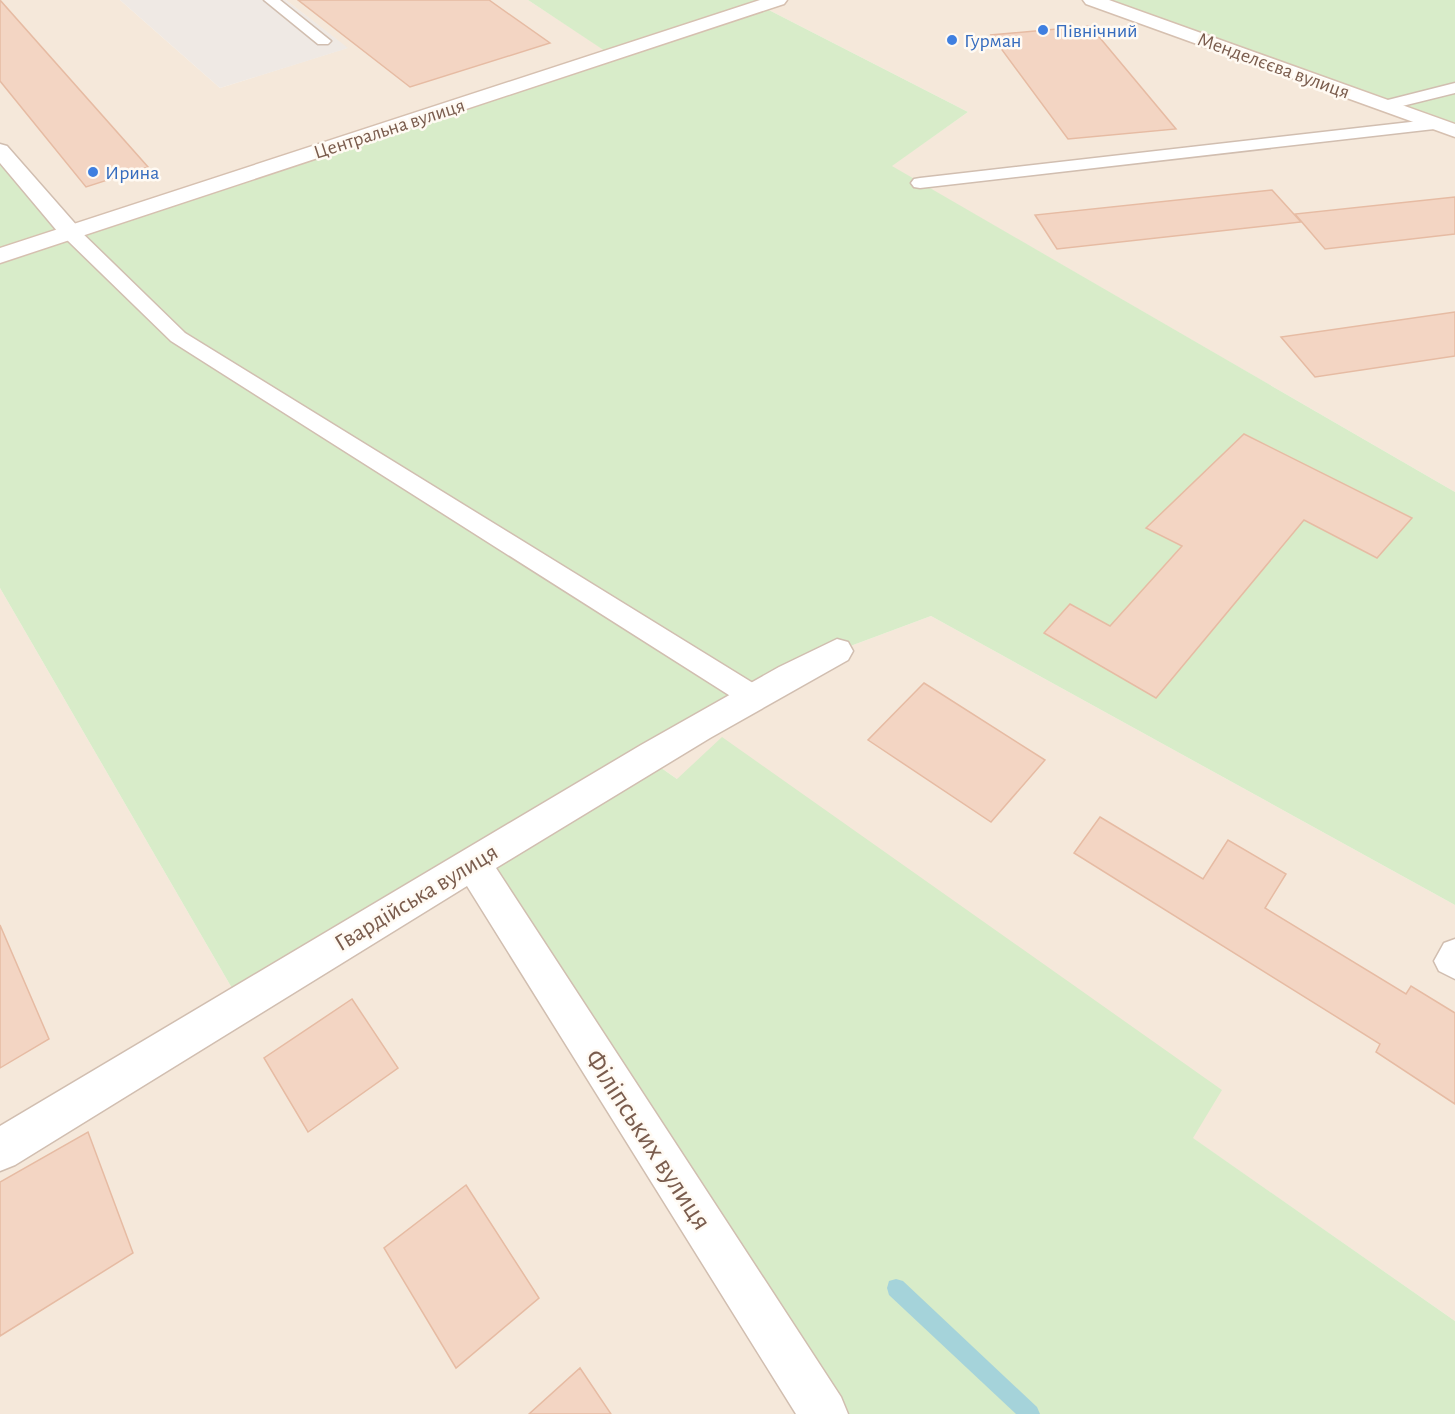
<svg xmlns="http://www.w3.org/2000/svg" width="1455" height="1414" font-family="'Alegreya Sans',sans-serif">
<rect width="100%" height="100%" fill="#fdf6ec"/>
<path fill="#f5e8da" d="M 0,0 L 120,0 L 220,88 L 347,48 L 286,0 L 528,0 L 612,55 L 71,233 L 0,150 Z
M 778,0 L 1092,0 L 1455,131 L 1455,492 L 891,166 L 968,112 L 761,6 Z
M 0,588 L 240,1002 L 473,863 L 824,1414 L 0,1414 Z
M 931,616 L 1455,905 L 1455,1321 L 647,758 L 837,651 Z"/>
<path fill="#efe9e4" d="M 120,0 L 286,0 L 348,48 L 220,88 Z"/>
<path fill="#d8ecc9" d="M 528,0 L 778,0 L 761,6 L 968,112 L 892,166 L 1455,492 L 1455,905 L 931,616 L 837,651 L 647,758 L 677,779 L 722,737 L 1222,1090 L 1193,1138 L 1455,1321 L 1455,1414 L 824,1414 L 473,863 L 240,1002 L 0,588 L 0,150 L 71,233 L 611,55 Z
M 1092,0 L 1455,0 L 1455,131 Z"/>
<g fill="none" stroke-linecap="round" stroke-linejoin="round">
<path fill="#a5d3da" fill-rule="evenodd" d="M 896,1279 L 903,1281 L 1037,1407 L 1040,1414 L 1016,1414 L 889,1295 L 887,1288 L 889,1281 Z"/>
</g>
<path fill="#f3d5c3" stroke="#e6bba3" stroke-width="1.5" d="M 0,0 L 148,167 L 86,187 L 0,81 Z
M 298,0 L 489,0 L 550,43 L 410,87 Z
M 1090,26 L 1176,129 L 1068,139 L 991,35 Z
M 1272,190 L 1301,222 L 1057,249 L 1035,215 Z
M 1455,197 L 1455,234 L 1325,249 L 1295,214 Z
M 1455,312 L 1455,356 L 1315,377 L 1281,337 Z
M 1244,434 L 1412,518 L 1377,558 L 1304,520 L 1156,698 L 1044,633 L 1070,604 L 1110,626 L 1182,546 L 1146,528 Z
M 924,683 L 1045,760 L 991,822 L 868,740 Z
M 1100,817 L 1203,879 L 1228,840 L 1286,874 L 1265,908 L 1406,994 L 1411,986 L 1455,1013 L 1455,1104 L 1376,1052 L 1380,1044 L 1074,853 Z
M 0,925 L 49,1039 L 0,1068 Z
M 352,999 L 398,1068 L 308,1132 L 264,1058 Z
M 88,1132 L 133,1253 L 0,1336 L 0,1182 Z
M 466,1185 L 539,1298 L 456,1368 L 384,1248 Z
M 580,1368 L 611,1414 L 529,1414 Z"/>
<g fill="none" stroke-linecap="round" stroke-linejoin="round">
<defs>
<path id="lane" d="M 264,0 L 280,0 L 331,41 L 328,44 L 318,44 Z
M 1455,83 L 1455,93 L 1386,110 L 1378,105 L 1380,102 Z
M 1437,119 L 1445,124 L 1443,128 L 920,188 L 914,187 L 911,183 L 914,179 L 920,178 Z
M 71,227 L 78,229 L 185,333 L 761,688 L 765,696 L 761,704 L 752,707 L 743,704 L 171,341 L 64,237 L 62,233 L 64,229 Z
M 1455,939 L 1455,979 L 1439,971 L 1434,961 L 1444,943 Z"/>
<path id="street" d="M 0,144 L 7,146 L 79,228 L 82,233 L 79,238 L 71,240 L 63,238 L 0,163 Z
M 837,639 L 848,642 L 853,651 L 848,660 L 710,738 L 496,868 L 841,1397 L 848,1414 L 796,1414 L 467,886 L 15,1165 L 0,1171 L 0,1126 L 641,745 L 779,667 Z"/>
<path id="secondary" d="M 760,0 L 787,0 L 784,4 L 0,263 L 0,248 Z
M 1083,0 L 1109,0 L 1455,124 L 1455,137 L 1086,4 Z"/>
</defs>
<use href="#lane" stroke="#d1beb0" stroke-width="3"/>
<use href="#street" stroke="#d1beb0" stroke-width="3"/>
<use href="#secondary" stroke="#d6c0b0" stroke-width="3"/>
<use href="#lane" fill="#fff" fill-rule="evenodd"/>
<use href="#street" fill="#fff" fill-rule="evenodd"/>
<use href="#secondary" fill="#fff" fill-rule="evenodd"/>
</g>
<g fill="#3f7fe0" stroke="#fffaf3" stroke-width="2">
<circle cx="1043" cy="30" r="6"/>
<circle cx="952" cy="40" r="6"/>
<circle cx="93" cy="172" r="6"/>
</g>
<g text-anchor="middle" stroke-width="5" stroke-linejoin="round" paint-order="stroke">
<g font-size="20" fill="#366cbe" stroke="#fffaf3" text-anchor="start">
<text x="1055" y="37">Північний</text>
<text x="964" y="47">Гурман</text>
<text x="105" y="179">Ирина</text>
</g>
<g font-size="20" fill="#7a5c4d" stroke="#fffaf3">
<text transform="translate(1274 65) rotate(20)" y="7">Менделєєва вулиця</text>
<text transform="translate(389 128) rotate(-18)" y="7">Центральна вулиця</text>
</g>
<g font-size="24" fill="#7a5c4d" stroke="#fffaf3">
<text transform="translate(416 897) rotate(-31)" y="8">Гвардійська вулиця</text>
</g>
<g font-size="28" fill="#7a5c4d" stroke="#fffaf3">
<text transform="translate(649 1139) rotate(57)" y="10">Філіпських вулиця</text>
</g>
</g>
</svg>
